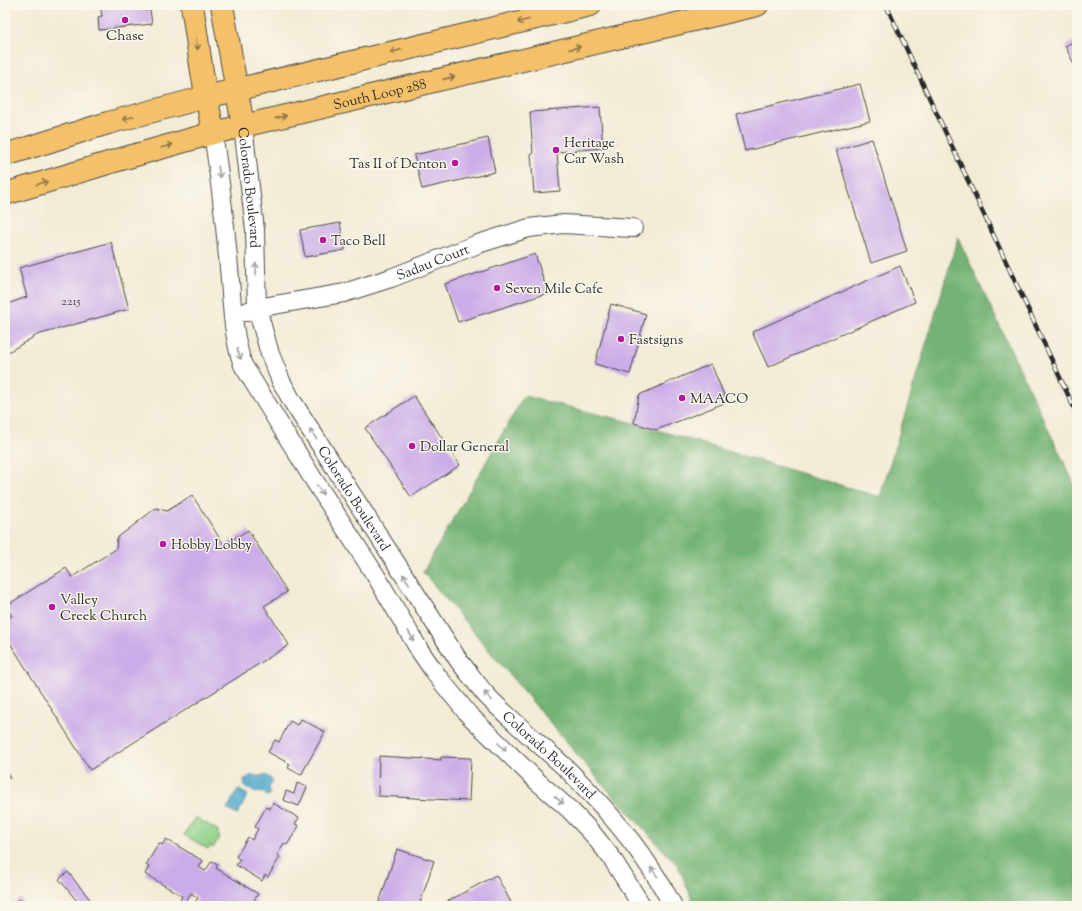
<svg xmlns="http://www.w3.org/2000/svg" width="1082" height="911" font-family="'Sorts Mill Goudy',serif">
<rect width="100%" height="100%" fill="#fbf7ec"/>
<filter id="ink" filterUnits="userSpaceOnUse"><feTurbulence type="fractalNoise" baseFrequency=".025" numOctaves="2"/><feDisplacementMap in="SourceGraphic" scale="8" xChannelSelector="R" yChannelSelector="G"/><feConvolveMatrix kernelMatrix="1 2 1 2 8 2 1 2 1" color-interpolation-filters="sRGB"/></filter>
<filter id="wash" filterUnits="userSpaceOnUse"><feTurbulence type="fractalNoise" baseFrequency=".012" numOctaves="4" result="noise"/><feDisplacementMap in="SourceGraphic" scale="16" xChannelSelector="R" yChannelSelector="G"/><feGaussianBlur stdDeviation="0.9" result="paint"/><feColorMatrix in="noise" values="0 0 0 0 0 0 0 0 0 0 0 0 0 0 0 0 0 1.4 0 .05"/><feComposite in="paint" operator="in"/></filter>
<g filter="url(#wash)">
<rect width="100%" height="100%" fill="#f2ecd5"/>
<path fill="#8fd189" stroke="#5d7e5a" d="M 195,817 L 219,831 L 217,834 L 220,836 L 213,848 L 210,846 L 208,849 L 184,835 Z"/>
<path fill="#73b375" stroke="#4f6f50" d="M 958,238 L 1077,490 L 1077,906 L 695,906 L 678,866 L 595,776 L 423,572 L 524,396 L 634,423 L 880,497 Z"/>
<path fill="#4da7ca" stroke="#3c697a" d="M 263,774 L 268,776 L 273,781 L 269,788 L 271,794 L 267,796 C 264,792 260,790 256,793 L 243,786 L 246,782 L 243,780 L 252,775 L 253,776 L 262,776 Z
M 238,789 L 248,795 L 237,815 L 227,809 Z"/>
<g id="blocks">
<path fill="#caace8" d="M 100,5 L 145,5 L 145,11 L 150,10 L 152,24 L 99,30 L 98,17 L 102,16 Z
M 1077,40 L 1077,70 L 1065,46 Z
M 860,84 L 870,121 L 745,151 L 736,114 Z
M 600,107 L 603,148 L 557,152 L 560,191 L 534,193 L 531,154 L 533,154 L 530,112 Z
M 488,138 L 495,172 L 422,189 L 414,155 Z
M 872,139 L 907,251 L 871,263 L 836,150 Z
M 340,223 L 345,250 L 305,257 L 300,230 Z
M 111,242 L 129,309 L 37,335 L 5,354 L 5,305 L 27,297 L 19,268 Z
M 535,254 L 548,293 L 458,322 L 445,284 Z
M 900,266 L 915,302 L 768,367 L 752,332 Z
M 611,304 L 646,314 L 630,374 L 595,364 Z
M 711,364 L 727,402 L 656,430 L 634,423 L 639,395 Z
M 414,396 L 460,465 L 411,497 L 365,428 Z
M 192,495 L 224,545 L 248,530 L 287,592 L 264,606 L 289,645 L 90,770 L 5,635 L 5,620 L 12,616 L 6,606 L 66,568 L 72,577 L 116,549 L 117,538 L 156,508 L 167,511 Z
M 301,719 L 325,732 L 301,775 L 288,768 L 290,764 L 268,752 L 275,740 L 279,742 L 290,721 L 297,725 Z
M 379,756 L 441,760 L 441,757 L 471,758 L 469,801 L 378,796 Z
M 5,769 L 10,778 L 5,781 Z
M 297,783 L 307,787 L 299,806 L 283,800 L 286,791 L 294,794 Z
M 273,803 L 299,818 L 295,824 L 299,826 L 287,845 L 284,843 L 277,855 L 280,857 L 268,877 L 265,875 L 262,881 L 236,865 L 240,859 L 236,857 L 248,837 L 252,840 L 258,829 L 255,827 L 266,807 L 270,809 Z
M 166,839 L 203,861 L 199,867 L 205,871 L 212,861 L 218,864 L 216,868 L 258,894 L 254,900 L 258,903 L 256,906 L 201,906 L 195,902 L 198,898 L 191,893 L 185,903 L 180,900 L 182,896 L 145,874 L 149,867 L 146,865 L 159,843 L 162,845 Z
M 397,849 L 434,861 L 419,906 L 378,906 Z
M 68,872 L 92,902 L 87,906 L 81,906 L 59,879 Z
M 496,875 L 513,906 L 439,906 Z
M 21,898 L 26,906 L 30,903 L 32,906 L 11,906 Z"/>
</g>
</g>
<g filter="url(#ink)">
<use href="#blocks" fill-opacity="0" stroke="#494844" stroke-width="1"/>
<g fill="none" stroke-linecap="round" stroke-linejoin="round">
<defs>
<g id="minor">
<path id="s1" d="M 243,126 L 255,230 L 257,308 L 270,354 L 281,381 L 292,401 L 459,661 C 469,673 478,686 488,697 C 514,723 542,746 569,771 C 609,811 647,855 673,906"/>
<path d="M 213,133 C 220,178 225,223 229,268 C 232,300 232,334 243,365 L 312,477 L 376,576 L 420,651 L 438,677 L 469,715 L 538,782 L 570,810 L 592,833 L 611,857 L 642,906"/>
<path id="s2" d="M 246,312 L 257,308 L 344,293 L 391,278 L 478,244 L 529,228 L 563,224 L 633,228"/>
</g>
<path id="major" d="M 192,5 L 202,72 L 213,133
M 222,5 L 243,126"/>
<g id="highway">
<path d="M 5,155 L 108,123 L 206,97 L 590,5"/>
<path id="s3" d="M 5,194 L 118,160 L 213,133 L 757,5"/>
</g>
</defs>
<use href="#minor" stroke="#494844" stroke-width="20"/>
<use href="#major" stroke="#494844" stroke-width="24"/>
<use href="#highway" stroke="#494844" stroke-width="24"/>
<use href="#minor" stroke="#fff" stroke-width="18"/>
<use href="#major" stroke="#f4c16a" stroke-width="22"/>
<use href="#highway" stroke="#f4c16a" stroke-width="22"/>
<defs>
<path id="rail" d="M 886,5 L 1077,414"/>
</defs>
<use href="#rail" stroke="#2b2b2b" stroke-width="4.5"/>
<use href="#rail" stroke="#fbf7ec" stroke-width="3" stroke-dasharray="9" stroke-linecap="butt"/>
</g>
<defs><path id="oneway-shaft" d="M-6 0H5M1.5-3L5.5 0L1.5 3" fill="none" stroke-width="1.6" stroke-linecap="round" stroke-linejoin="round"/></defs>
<g stroke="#90764a">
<use href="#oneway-shaft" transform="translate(523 21) rotate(166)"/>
<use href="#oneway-shaft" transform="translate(197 44) rotate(81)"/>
<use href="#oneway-shaft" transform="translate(575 48) rotate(-13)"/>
<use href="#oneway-shaft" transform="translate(396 51) rotate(167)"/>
<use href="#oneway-shaft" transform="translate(449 78) rotate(-13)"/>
<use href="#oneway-shaft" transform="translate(281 117) rotate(-13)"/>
<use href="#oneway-shaft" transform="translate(128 118) rotate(165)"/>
<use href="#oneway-shaft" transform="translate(167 146) rotate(-16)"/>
<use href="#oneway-shaft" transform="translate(42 183) rotate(-17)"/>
</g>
<g stroke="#a0a0a0">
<use href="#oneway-shaft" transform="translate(219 172) rotate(82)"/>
<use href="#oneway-shaft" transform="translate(256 269) rotate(-92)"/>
<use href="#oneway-shaft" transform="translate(239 354) rotate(71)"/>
<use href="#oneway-shaft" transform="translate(313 434) rotate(-123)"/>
<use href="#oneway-shaft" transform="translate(320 490) rotate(57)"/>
<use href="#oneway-shaft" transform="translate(406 579) rotate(-123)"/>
<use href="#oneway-shaft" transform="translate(411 636) rotate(61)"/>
<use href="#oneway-shaft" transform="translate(488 696) rotate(-133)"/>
<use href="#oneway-shaft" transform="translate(502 747) rotate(45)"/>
<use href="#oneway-shaft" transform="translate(559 800) rotate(41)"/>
<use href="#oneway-shaft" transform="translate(654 872) rotate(-125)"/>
</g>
</g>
<g fill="#b5179e" stroke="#fbf7ec" stroke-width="1.5">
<circle cx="125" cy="20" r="4"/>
<circle cx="556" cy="150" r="4"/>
<circle cx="455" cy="163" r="4"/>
<circle cx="323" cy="240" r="4"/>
<circle cx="497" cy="288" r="4"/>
<circle cx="621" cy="339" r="4"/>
<circle cx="682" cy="398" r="4"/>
<circle cx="412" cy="446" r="4"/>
<circle cx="163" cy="544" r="4"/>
<circle cx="52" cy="607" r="4"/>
</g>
<g text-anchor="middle" stroke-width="3" stroke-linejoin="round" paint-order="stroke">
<g font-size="12" fill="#534b5a">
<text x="71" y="305">2215</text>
</g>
<g font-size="14" fill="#2b2b2b" stroke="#fbf7ec" text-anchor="start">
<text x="125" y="40" text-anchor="middle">Chase</text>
<text x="564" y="147">Heritage<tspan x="564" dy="16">Car Wash</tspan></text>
<text x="447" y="168" text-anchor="end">Tas II of Denton</text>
<text x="331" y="245">Taco Bell</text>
<text x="505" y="293">Seven Mile Cafe</text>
<text x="629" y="344">Fastsigns</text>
<text x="690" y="403">MAACO</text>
<text x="420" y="451">Dollar General</text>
<text x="171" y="549">Hobby Lobby</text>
<text x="60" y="604">Valley<tspan x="60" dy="16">Creek Church</tspan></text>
</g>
<g font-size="14" fill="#2b2b2b" stroke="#fbf7ec">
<text dy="5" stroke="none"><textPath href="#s3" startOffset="388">South Loop 288</textPath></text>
<text dy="5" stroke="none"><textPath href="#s1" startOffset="62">Colorado Boulevard</textPath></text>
<text dy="5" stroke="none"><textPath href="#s2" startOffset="194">Sadau Court</textPath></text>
<text dy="5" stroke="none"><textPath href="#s1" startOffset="398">Colorado Boulevard</textPath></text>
<text dy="5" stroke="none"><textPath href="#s1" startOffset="722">Colorado Boulevard</textPath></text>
</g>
</g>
<rect width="1082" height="911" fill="none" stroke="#fbf7ec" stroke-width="20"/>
</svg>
